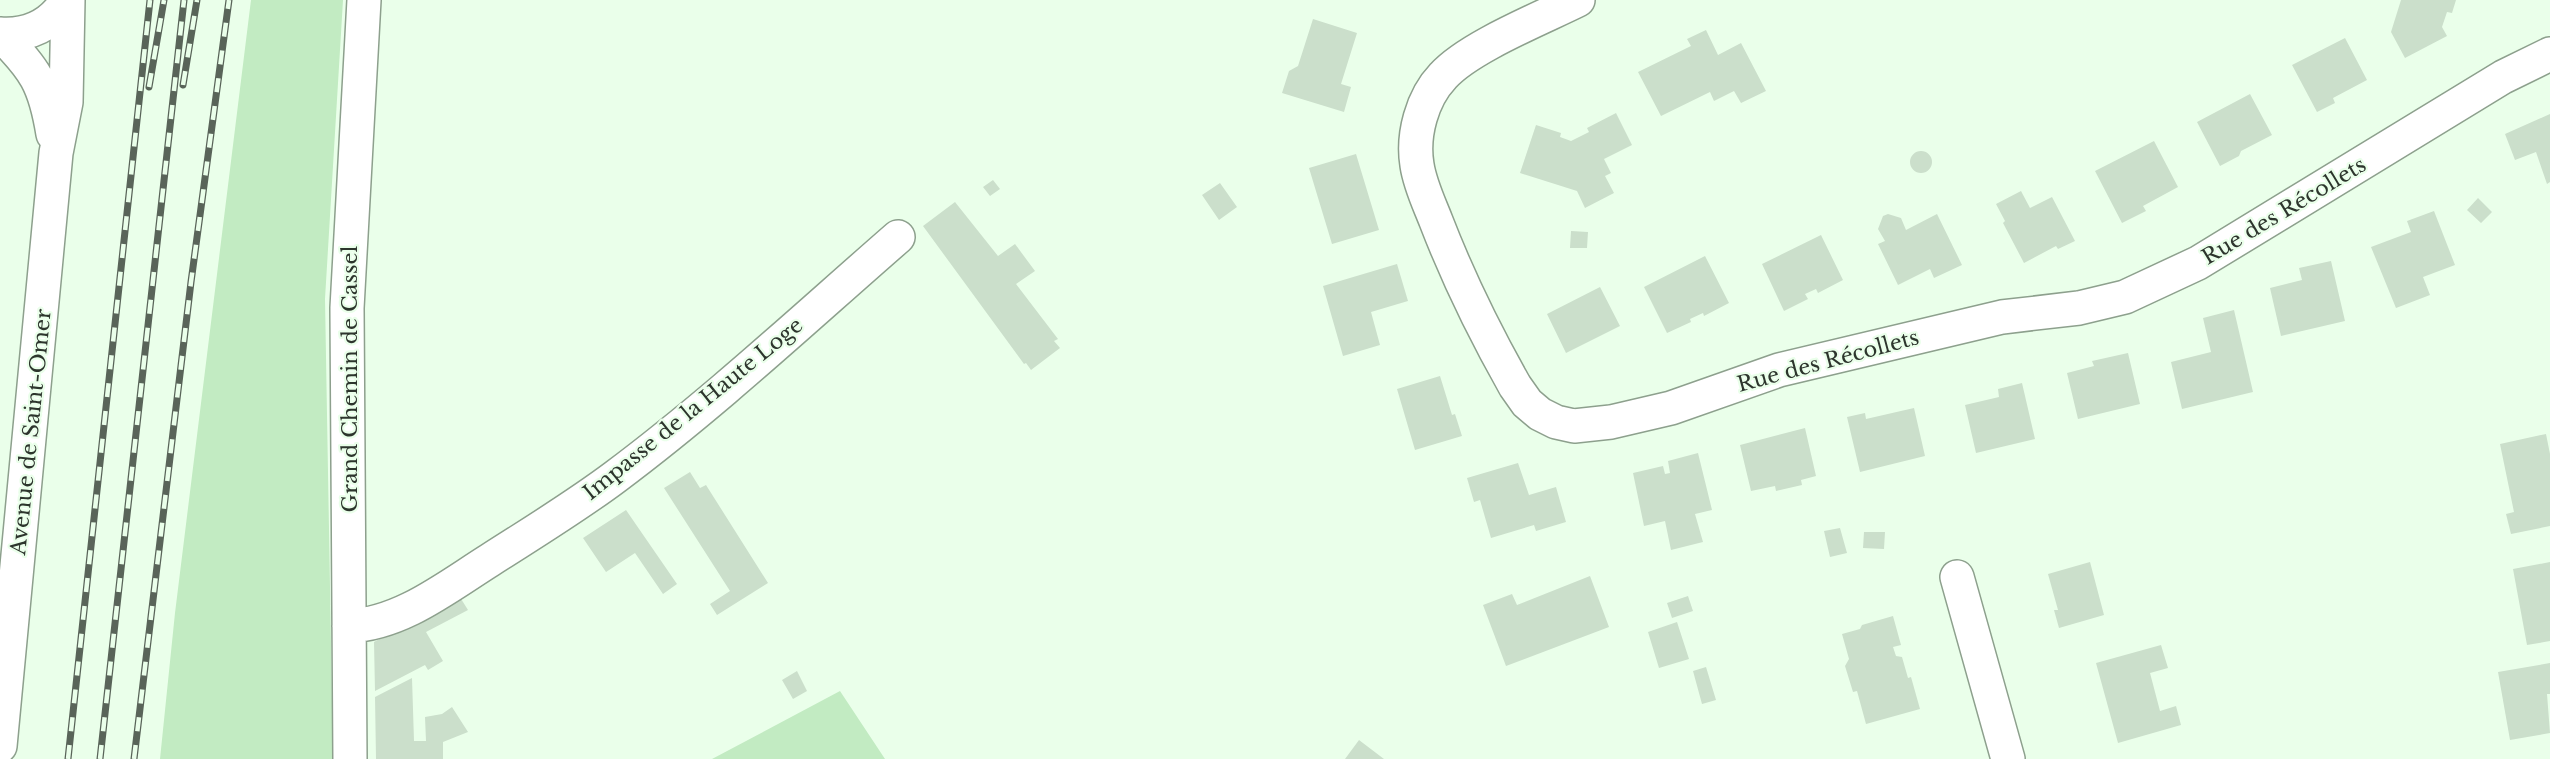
<svg xmlns="http://www.w3.org/2000/svg" width="2550" height="759" font-family="'Libre Baskerville',serif">
<rect width="100%" height="100%" fill="#eaffea"/>
<path fill="#c2ebc2" d="M 251,0 L 343,0 L 325,299 L 333,759 L 160,759 L 175,613 Z
M 840,691 L 885,759 L 712,759 Z"/>
<path fill="#cbdfcb" d="M 2401,0 L 2456,0 L 2452,13 L 2447,12 L 2442,27 L 2447,36 L 2405,58 L 2391,32 Z
M 1313,19 L 1357,33 L 1341,84 L 1351,87 L 1344,112 L 1282,93 L 1289,71 L 1298,66 Z
M 1706,30 L 1718,55 L 1741,43 L 1766,91 L 1741,103 L 1734,91 L 1714,101 L 1710,92 L 1661,116 L 1638,72 L 1691,46 L 1687,39 Z
M 2345,38 L 2367,80 L 2333,98 L 2335,103 L 2317,112 L 2292,65 Z
M 2250,94 L 2272,135 L 2241,151 L 2239,156 L 2220,166 L 2197,122 Z
M 1616,113 L 1632,145 L 1604,159 L 1611,173 L 1605,176 L 1614,193 L 1585,208 L 1577,191 L 1520,173 L 1536,125 L 1561,133 L 1560,137 L 1571,141 L 1589,132 L 1587,128 Z
M 2550,114 L 2550,182 L 2547,184 L 2536,152 L 2515,160 L 2505,134 Z
M 2154,141 L 2178,187 L 2143,206 L 2146,211 L 2122,223 L 2095,171 Z
M1910 162a11 11 0 1 1 22 0a11 11 0 1 1-22 0Z
M 1356,154 L 1379,230 L 1332,244 L 1309,168 Z
M 993,180 L 1000,189 L 990,196 L 983,187 Z
M 1220,183 L 1237,207 L 1219,220 L 1202,195 Z
M 2021,191 L 2030,208 L 2052,197 L 2075,241 L 2058,249 L 2056,246 L 2024,263 L 2003,223 L 2005,221 L 1996,204 Z
M 2478,198 L 2492,212 L 2481,223 L 2467,210 Z
M 955,202 L 998,256 L 1015,244 L 1035,271 L 1016,284 L 1058,339 L 1054,341 L 1060,348 L 1031,370 L 1026,363 L 1024,364 L 923,226 Z
M 2434,211 L 2455,265 L 2423,277 L 2430,295 L 2396,308 L 2371,247 L 2411,232 L 2407,221 Z
M 1888,214 L 1901,218 L 1906,230 L 1937,214 L 1962,265 L 1934,278 L 1930,269 L 1898,285 L 1878,244 L 1885,241 L 1878,229 L 1883,216 Z
M 1571,231 L 1588,232 L 1587,248 L 1570,248 Z
M 1821,235 L 1843,280 L 1818,293 L 1816,289 L 1805,294 L 1808,299 L 1784,311 L 1762,264 Z
M 1705,256 L 1729,303 L 1704,316 L 1703,313 L 1690,319 L 1691,322 L 1667,333 L 1644,287 Z
M 2331,261 L 2345,321 L 2281,336 L 2270,288 L 2302,280 L 2299,268 Z
M 1397,264 L 1408,301 L 1371,312 L 1380,345 L 1343,356 L 1323,286 Z
M 1600,287 L 1620,326 L 1566,353 L 1547,314 Z
M 2234,310 L 2253,392 L 2182,409 L 2171,362 L 2211,352 L 2203,318 Z
M 2128,353 L 2140,404 L 2078,419 L 2067,373 L 2094,366 L 2092,361 Z
M 1440,376 L 1452,415 L 1455,414 L 1462,436 L 1415,450 L 1397,389 Z
M 2022,383 L 2035,439 L 1976,453 L 1965,405 L 1999,397 L 1998,389 Z
M 1914,408 L 1925,456 L 1860,472 L 1847,417 L 1865,413 L 1866,419 Z
M 1805,428 L 1816,476 L 1801,480 L 1802,485 L 1776,491 L 1775,486 L 1751,491 L 1740,445 Z
M 2546,434 L 2550,454 L 2550,526 L 2511,534 L 2506,514 L 2514,512 L 2500,444 Z
M 1698,453 L 1712,510 L 1695,514 L 1703,542 L 1671,550 L 1665,521 L 1644,526 L 1633,473 L 1663,466 L 1665,474 L 1670,473 L 1668,461 Z
M 1518,463 L 1529,495 L 1556,487 L 1566,522 L 1536,531 L 1534,525 L 1491,538 L 1480,500 L 1474,502 L 1467,478 Z
M 690,472 L 700,488 L 706,485 L 768,583 L 717,615 L 710,604 L 730,591 L 664,488 Z
M 626,510 L 677,584 L 663,594 L 635,553 L 606,572 L 583,538 Z
M 1840,528 L 1847,553 L 1830,557 L 1824,531 Z
M 1864,532 L 1885,532 L 1884,549 L 1863,548 Z
M 2090,562 L 2104,615 L 2059,628 L 2054,610 L 2058,610 L 2048,574 Z
M 2550,562 L 2550,641 L 2527,645 L 2513,569 Z
M 1590,576 L 1609,627 L 1506,666 L 1483,605 L 1512,594 L 1517,605 Z
M 458,594 L 468,610 L 426,632 L 443,661 L 428,670 L 425,665 L 375,691 L 374,642 Z
M 1688,596 L 1693,611 L 1672,618 L 1667,603 Z
M 1893,616 L 1901,645 L 1893,647 L 1896,656 L 1902,657 L 1908,678 L 1911,677 L 1920,709 L 1866,724 L 1857,691 L 1853,692 L 1845,666 L 1849,659 L 1842,634 L 1860,629 L 1862,625 Z
M 1677,622 L 1689,659 L 1659,668 L 1648,632 Z
M 2161,645 L 2168,668 L 2150,673 L 2160,711 L 2176,706 L 2181,725 L 2118,743 L 2096,663 Z
M 2550,663 L 2550,694 L 2547,694 L 2550,733 L 2510,740 L 2498,672 Z
M 1706,667 L 1716,700 L 1702,704 L 1693,671 Z
M 797,671 L 807,691 L 793,699 L 782,680 Z
M 412,678 L 414,741 L 426,741 L 425,717 L 442,714 L 452,707 L 468,732 L 443,742 L 443,759 L 376,759 L 375,697 Z
M 1359,740 L 1384,759 L 1345,759 Z"/>
<g fill="none" stroke-linecap="round" stroke-linejoin="round">
<defs>
<path id="street" d="M 1578,0 C 1542,18 1469,47 1443,76 C 1422,98 1412,135 1417,165 C 1420,185 1429,203 1436,221 C 1458,278 1485,333 1515,386 L 1527,403 L 1540,414 L 1556,422 L 1574,426 L 1611,422 L 1671,408 L 1779,370 L 2002,317 L 2079,308 L 2125,297 L 2198,263 L 2503,77 L 2550,54
M 1957,577 L 2008,759
M 349,626 C 401,624 447,587 490,560 C 532,533 575,507 615,477 C 714,403 805,318 898,237
M 350,759 L 347,308 L 364,0"/>
<path id="secondary" d="M 0,34 C 35,69 45,84 53,134
M 0,34 C 29,36 52,25 67,0
M 0,746 L 56,153 L 66,102 L 68,0"/>
</defs>
<use href="#street" stroke="#8da08d" stroke-width="36"/>
<use href="#secondary" stroke="#8da08d" stroke-width="36"/>
<use href="#street" stroke="#fff" stroke-width="33"/>
<use href="#secondary" stroke="#fff" stroke-width="33"/>
<defs>
<path id="rail" d="M 183,85 L 197,0
M 149,87 L 164,0
M 68,759 L 150,0
M 100,759 L 184,0
M 134,759 L 191,282 L 229,0"/>
</defs>
<use href="#rail" stroke="#596459" stroke-width="7"/>
<use href="#rail" stroke="#eaffea" stroke-width="4.5" stroke-dasharray="14" stroke-linecap="butt"/>
</g>
<g text-anchor="middle" stroke-width="4.5" stroke-linejoin="round" paint-order="stroke">
<g font-size="21" fill="#2d352d" stroke="#eaffea">
<text transform="translate(2284 211) rotate(-31)" y="7">Rue des Récollets</text>
<text transform="translate(1828 361) rotate(-15)" y="7">Rue des Récollets</text>
<text transform="translate(350 379) rotate(-90)" y="7">Grand Chemin de Cassel</text>
<text transform="translate(693 409) rotate(-39)" y="7">Impasse de la Haute Loge</text>
<text transform="translate(31 432) rotate(-84)" y="7">Avenue de Saint-Omer</text>
</g>
</g>
</svg>
